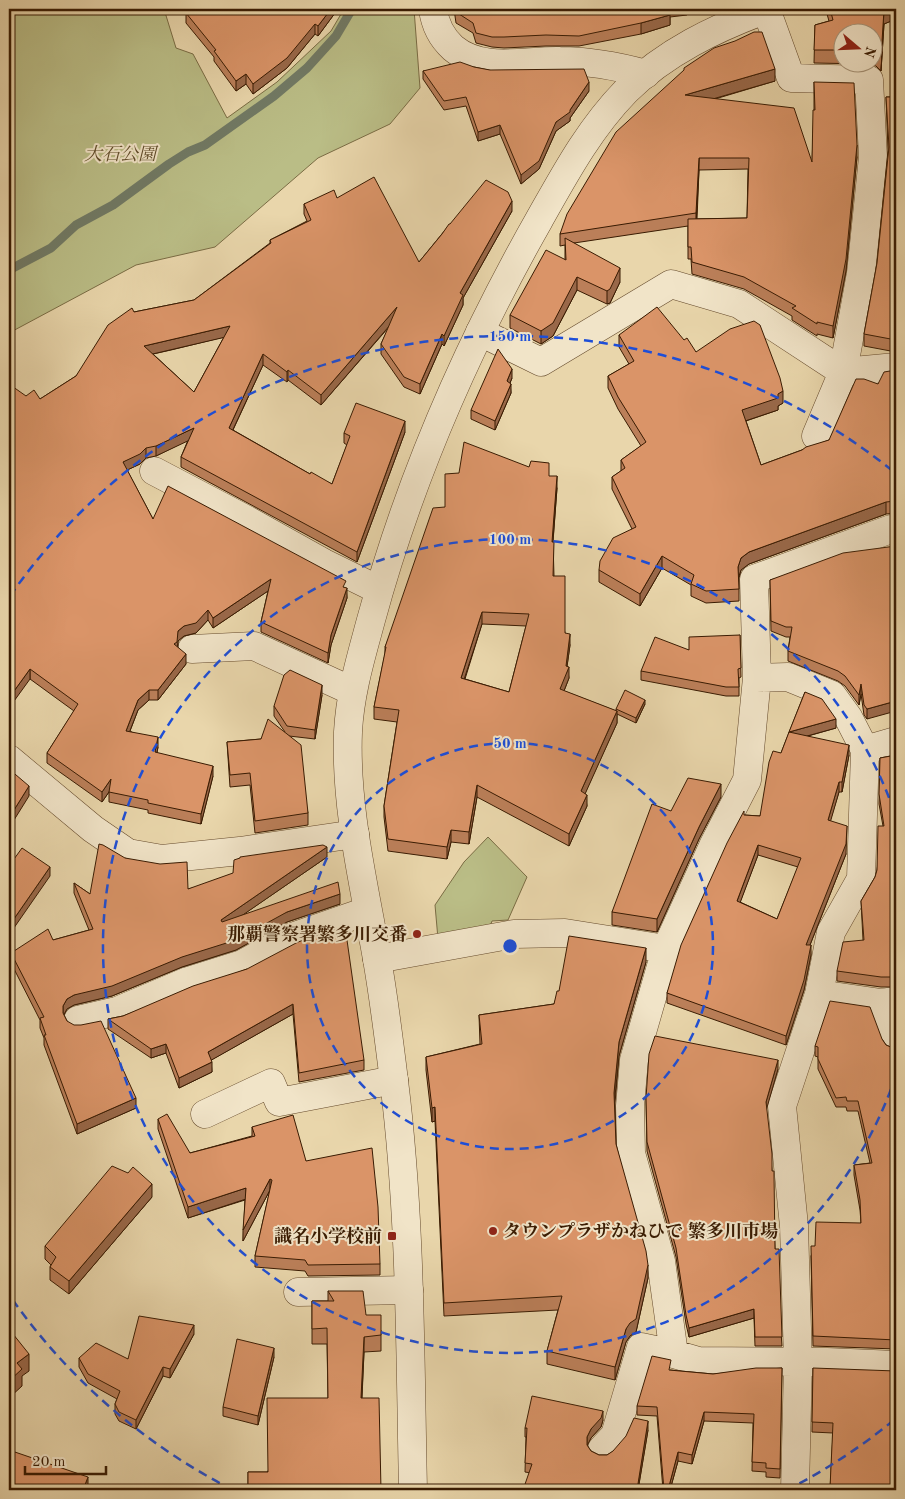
<svg xmlns="http://www.w3.org/2000/svg" width="905" height="1499" font-family="'Old Standard TT','Noto Serif JP',serif">
<rect width="100%" height="100%" fill="#e9d6ab"/>
<filter id="stains"><feTurbulence type="fractalNoise" baseFrequency=".004" numOctaves="4"/><feColorMatrix values="0 0 0 0 .2 0 0 0 0 .09 0 0 0 0 .02 0 0 0 .5 -.17"/></filter>
<radialGradient id="worn" r=".72"><stop offset=".6" stop-color="#630" stop-opacity="0"/><stop offset="1" stop-color="#630" stop-opacity=".3"/></radialGradient>
<path fill="#babd86" stroke="#7a6c44" d="M 9,9 L 164,9 L 176,48 L 193,54 L 227,118 L 277,82 L 331,31 L 344,9 L 414,9 L 420,88 L 390,124 L 318,158 L 215,247 L 136,265 L 9,333 Z
M 488,837 L 527,877 L 508,920 L 492,921 L 488,932 L 438,939 L 435,905 L 464,862 Z"/>
<g fill="none" stroke-linecap="round" stroke-linejoin="round">
<path stroke="#717a65" stroke-width="9" d="M 9,270 L 51,248 L 76,225 L 113,205 L 169,164 L 188,152 L 205,145 L 274,96 L 307,68 L 336,36 L 352,9"/>
<defs>
<path id="minor" d="M 433,9 C 435,25 441,37 453,48 C 483,73 524,60 560,61 C 589,61 617,66 646,74
M 766,9 L 791,78 L 869,80 L 873,157 L 861,273 L 843,372 L 816,436
M 480,332 L 541,362 L 671,284 L 739,304 L 843,372 L 896,367
M 154,471 L 247,520 L 324,563 L 379,590
M 896,529 L 891,529 L 754,579 L 757,678 L 747,780 L 713,846 L 666,949 L 634,1060 L 630,1106 L 631,1153 L 661,1261 L 674,1354 L 698,1361 L 827,1362 L 896,1365
M 192,649 L 254,646 L 352,691
M 757,678 L 788,677 L 832,695 L 848,717 L 865,750 L 861,879 L 831,932 L 819,994 L 881,1003 L 896,1001
M 865,750 L 896,741
M 9,759 L 93,829 L 128,853 L 162,859 L 240,851 L 355,834
M 377,959 L 514,934 L 565,933 L 666,949
M 881,1003 L 896,1043
M 78,1020 L 117,1011 L 188,981 L 242,964 L 292,937 L 367,911
M 205,1114 L 271,1083 L 279,1102 L 394,1080
M 298,1292 L 409,1290
M 602,1449 L 615,1435 L 641,1347 L 674,1354
M 795,1490 L 798,1362 L 794,1226 L 782,1106 L 819,994"/>
<path id="tertiary" d="M 413,1490 C 410,1354 411,1217 394,1081 C 389,1040 384,999 377,959 C 364,884 345,808 348,732 C 350,693 361,657 371,620 C 409,480 468,345 539,220 C 565,174 589,129 626,91 C 665,52 716,28 767,9"/>
</defs>
<use href="#minor" stroke="#654a2c" stroke-width="29"/>
<use href="#tertiary" stroke="#654a2c" stroke-width="29"/>
<use href="#minor" stroke="#f1e4c8" stroke-width="28"/>
<use href="#tertiary" stroke="#f1e4c8" stroke-width="28"/>
</g>
<path fill="#bb7f59" stroke="#391b02" fill-rule="evenodd" d="M 338,9 L 318,36 L 315,34 L 287,68 L 253,94 L 246,84 L 236,91 L 214,61 L 214,57 L 186,23 L 186,13 Z
M 454,9 L 696,9 L 696,11 L 688,12 L 687,15 L 670,17 L 670,25 L 641,34 L 579,46 L 546,46 L 504,48 L 492,47 L 476,43 L 473,33 L 456,23 Z
M 827,9 L 896,9 L 896,19 L 884,24 L 881,71 L 876,66 L 869,64 L 814,63 L 815,25 L 829,21 L 827,14 ZM 842,32 L 872,32 L 872,62 L 842,62 Z
M 474,67 L 589,91 L 570,118 L 570,121 L 556,131 L 539,169 L 521,184 L 500,134 L 478,141 L 466,106 L 444,110 L 423,79 L 423,71 Z
M 684,70 L 775,81 L 715,99 L 812,162 L 814,110 L 814,82 L 857,157 L 846,271 L 833,338 L 817,334 L 817,336 L 792,320 L 792,316 L 744,289 L 692,274 L 691,259 L 688,259 L 688,226 L 574,243 L 620,282 L 610,303 L 607,304 L 577,290 L 553,336 L 541,344 L 510,328 L 510,315 L 565,259 L 565,245 L 560,246 L 560,234 ZM 748,169 L 747,218 L 697,219 L 699,170 Z
M 886,97 L 896,97 L 896,352 L 864,346 L 864,334 L 877,263 L 888,150 Z
M 337,198 L 419,262 L 450,224 L 512,211 L 463,298 L 463,305 L 444,346 L 442,344 L 420,394 L 404,387 L 381,354 L 381,344 L 389,327 L 321,405 L 288,380 L 287,382 L 263,365 L 233,430 L 310,474 L 332,484 L 347,445 L 344,443 L 344,433 L 405,432 L 357,562 L 181,467 L 181,457 L 188,440 L 156,456 L 146,458 L 140,464 L 127,470 L 153,519 L 346,588 L 347,598 L 331,645 L 328,663 L 261,632 L 261,622 L 268,591 L 213,628 L 208,620 L 196,633 L 184,636 L 178,641 L 178,647 L 186,664 L 158,700 L 149,700 L 138,710 L 130,731 L 158,747 L 157,753 L 213,776 L 201,824 L 148,813 L 148,810 L 109,802 L 109,792 L 102,802 L 47,763 L 47,753 L 74,711 L 30,679 L 26,396 L 40,399 L 76,376 L 134,312 L 194,300 L 270,243 L 270,240 L 307,221 L 304,214 L 304,204 ZM 224,337 L 194,392 L 153,354 L 171,350 Z
M 619,335 L 684,340 L 696,352 L 783,403 L 778,406 L 778,410 L 746,421 L 761,465 L 829,440 L 878,384 L 896,370 L 896,513 L 886,514 L 749,564 L 741,570 L 739,578 L 739,601 L 706,603 L 691,596 L 691,585 L 662,568 L 640,606 L 599,582 L 599,570 L 632,529 L 612,489 L 612,477 L 621,471 L 621,460 L 641,446 L 618,409 L 608,388 L 608,376 L 629,364 L 619,347 Z
M 512,378 L 510,383 L 511,393 L 495,430 L 471,419 L 471,410 Z
M 549,476 L 557,488 L 553,542 L 554,576 L 565,633 L 570,645 L 567,666 L 569,678 L 564,691 L 616,711 L 616,709 L 645,704 L 636,723 L 617,714 L 617,723 L 585,793 L 587,806 L 569,846 L 477,797 L 469,844 L 451,842 L 447,859 L 388,851 L 384,817 L 384,806 L 397,722 L 374,719 L 374,707 L 385,654 L 385,647 L 445,507 ZM 482,624 L 526,626 L 509,692 L 465,679 Z
M 896,546 L 867,719 L 864,715 L 861,694 L 859,705 L 845,686 L 838,681 L 788,661 L 788,651 L 790,637 L 786,637 L 771,631 L 770,580 Z
M 740,635 L 741,677 L 739,678 L 739,696 L 726,696 L 641,680 L 641,671 L 689,650 Z
M 805,692 L 836,728 L 808,736 L 849,755 L 842,792 L 839,792 L 830,821 L 846,854 L 810,945 L 811,955 L 804,990 L 786,1045 L 667,1003 L 667,993 L 744,815 L 760,816 L 781,753 ZM 758,855 L 798,867 L 777,919 L 740,902 Z
M 322,695 L 315,739 L 289,736 L 308,813 L 308,825 L 255,833 L 250,785 L 230,787 L 227,742 L 261,739 L 285,732 L 274,716 L 274,706 Z
M 896,755 L 896,987 L 881,987 L 837,981 L 837,971 L 863,940 L 861,901 L 875,877 L 877,870 L 883,826 L 879,804 L 880,758 Z
M 721,797 L 699,839 L 657,932 L 612,925 L 612,912 L 671,811 Z
M 327,857 L 241,916 L 340,904 L 287,922 L 236,950 L 182,967 L 112,996 L 74,1005 L 67,1009 L 64,1015 L 67,1021 L 136,1108 L 77,1134 L 44,1045 L 44,1038 L 40,1028 L 40,1020 L 11,963 L 11,953 L 53,940 L 89,930 L 74,893 L 74,883 L 90,894 L 125,858 L 188,889 Z
M 646,962 L 619,1056 L 615,1103 L 616,1144 L 648,1278 L 636,1332 L 630,1336 L 626,1342 L 615,1380 L 547,1364 L 547,1351 L 558,1310 L 444,1316 L 435,1121 L 432,1122 L 426,1070 L 426,1057 L 480,1044 L 479,1015 L 554,1004 L 559,991 Z
M 247,969 L 364,1060 L 364,1070 L 299,1082 L 293,1014 L 211,1060 L 212,1072 L 179,1088 L 166,1053 L 151,1058 L 108,1029 L 108,1019 L 123,1016 Z
M 882,1039 L 886,1045 L 893,1048 L 896,1048 L 896,1349 L 813,1346 L 811,1256 L 815,1246 L 861,1223 L 860,1210 L 854,1175 L 854,1165 L 870,1163 L 858,1111 L 847,1111 L 846,1107 L 836,1107 L 818,1069 L 818,1057 L 815,1056 L 815,1046 Z
M 778,1069 L 766,1108 L 772,1171 L 775,1249 L 782,1346 L 755,1346 L 754,1318 L 689,1337 L 686,1324 L 676,1257 L 647,1151 L 646,1098 Z
M 158,1119 L 190,1153 L 252,1136 L 252,1127 L 306,1161 L 380,1264 L 380,1275 L 308,1276 L 305,1271 L 255,1267 L 255,1256 L 270,1190 L 243,1241 L 245,1200 L 188,1218 L 158,1129 Z
M 152,1197 L 69,1294 L 50,1280 L 50,1267 L 51,1265 L 45,1259 L 45,1246 Z
M 328,1291 L 366,1315 L 381,1330 L 381,1351 L 364,1352 L 362,1398 L 381,1490 L 248,1490 L 248,1472 L 267,1472 L 328,1398 L 327,1344 L 312,1344 L 312,1301 L 328,1301 Z
M 194,1334 L 170,1378 L 163,1376 L 136,1429 L 119,1421 L 115,1414 L 115,1404 L 117,1399 L 88,1383 L 79,1367 L 79,1358 L 128,1359 Z
M 274,1357 L 258,1425 L 223,1416 L 223,1407 Z
M 782,1368 L 780,1478 L 766,1477 L 766,1472 L 752,1471 L 753,1423 L 704,1421 L 692,1464 L 678,1461 L 670,1490 L 663,1490 L 657,1416 L 637,1415 L 637,1406 L 670,1370 L 713,1374 Z
M 813,1368 L 896,1490 L 830,1490 L 833,1433 L 812,1432 Z
M 603,1420 L 601,1427 L 591,1438 L 587,1445 L 591,1451 L 599,1455 L 607,1455 L 648,1430 L 638,1490 L 525,1472 L 526,1437 L 525,1437 L 525,1428 Z
M 9,1450 L 88,1486 L 86,1490 L 9,1490 L 9,1469 L 11,1463 L 9,1460 Z"/>
<path fill="#996849" stroke="#391b02" d="M 331,9 L 338,9 L 318,36 L 318,26 Z
M 889,9 L 896,9 L 896,19 L 884,24 L 881,71 L 884,10 Z
M 670,15 L 670,25 L 641,34 L 641,23 Z
M 315,24 L 315,34 L 287,68 L 253,94 L 253,84 Z
M 775,69 L 775,81 L 685,107 L 685,95 Z
M 246,74 L 246,84 L 236,91 L 236,81 Z
M 589,82 L 589,91 L 570,118 L 570,121 L 556,131 L 539,169 L 521,184 L 521,175 L 556,122 L 570,110 Z
M 500,125 L 500,134 L 478,141 L 478,132 Z
M 857,145 L 857,157 L 846,271 L 833,338 L 833,326 Z
M 699,158 L 699,170 L 696,225 L 696,213 Z
M 512,201 L 512,211 L 463,298 L 463,305 L 444,346 L 444,336 L 460,293 Z
M 620,268 L 620,282 L 610,303 L 607,304 L 607,291 Z
M 577,277 L 577,290 L 553,336 L 541,344 L 541,331 Z
M 397,307 L 397,317 L 321,405 L 321,395 Z
M 230,326 L 230,336 L 144,356 L 144,346 Z
M 442,334 L 442,344 L 420,394 L 420,384 Z
M 263,354 L 263,365 L 229,438 L 229,428 Z
M 512,369 L 512,378 L 507,390 L 507,381 Z
M 288,370 L 288,380 L 287,382 L 287,372 Z
M 511,384 L 511,393 L 495,430 L 495,421 Z
M 783,391 L 783,403 L 778,406 L 778,410 L 742,422 L 742,410 Z
M 405,421 L 405,432 L 357,562 L 357,552 Z
M 194,428 L 194,438 L 156,456 L 156,446 Z
M 146,448 L 146,458 L 140,464 L 123,472 L 123,462 Z
M 557,476 L 557,488 L 552,553 L 552,542 Z
M 886,502 L 886,514 L 749,564 L 741,570 L 738,579 L 738,567 L 741,558 L 749,552 Z
M 662,556 L 662,568 L 640,606 L 640,594 Z
M 271,579 L 271,589 L 213,628 L 213,618 Z
M 347,588 L 347,598 L 331,645 L 328,663 L 328,653 L 331,635 Z
M 208,610 L 208,620 L 196,633 L 184,636 L 178,641 L 177,652 L 174,644 L 178,631 L 184,626 Z
M 482,612 L 482,624 L 461,689 L 461,678 Z
M 570,634 L 570,645 L 566,674 L 569,667 L 569,678 L 560,701 L 560,689 L 566,666 Z
M 186,654 L 186,664 L 158,700 L 158,690 Z
M 30,669 L 30,679 L 9,708 L 9,698 Z
M 861,684 L 861,694 L 859,705 L 859,695 Z
M 322,685 L 322,695 L 315,739 L 315,730 Z
M 149,690 L 149,700 L 138,710 L 126,741 L 126,731 L 138,700 Z
M 645,700 L 645,704 L 636,723 L 636,718 Z
M 896,701 L 896,711 L 867,719 L 867,709 Z
M 617,711 L 617,723 L 581,803 L 581,791 Z
M 836,719 L 836,728 L 789,741 L 789,732 Z
M 158,737 L 158,747 L 155,762 L 155,752 Z
M 849,745 L 849,755 L 842,792 L 842,782 Z
M 213,766 L 213,776 L 201,824 L 201,814 Z
M 111,779 L 111,789 L 102,802 L 102,792 Z
M 839,782 L 839,792 L 828,830 L 828,820 Z
M 721,784 L 721,797 L 699,839 L 657,932 L 657,919 L 699,827 Z
M 477,785 L 477,797 L 469,844 L 469,832 Z
M 29,786 L 29,796 L 9,828 L 9,818 Z
M 587,795 L 587,806 L 569,846 L 569,834 Z
M 847,826 L 846,854 L 806,955 L 806,945 Z
M 451,830 L 451,842 L 447,859 L 447,847 Z
M 758,845 L 758,855 L 737,911 L 737,901 Z
M 327,847 L 327,857 L 221,930 L 221,920 Z
M 50,867 L 50,876 L 9,935 L 9,926 Z
M 340,894 L 340,904 L 287,922 L 236,950 L 182,967 L 112,996 L 74,1005 L 67,1009 L 63,1016 L 63,1006 L 67,999 L 74,995 L 287,912 Z
M 811,945 L 811,955 L 804,990 L 786,1045 L 786,1036 Z
M 646,948 L 646,962 L 619,1056 L 614,1106 L 614,1093 L 619,1042 Z
M 293,1004 L 293,1014 L 208,1062 L 208,1052 Z
M 166,1044 L 166,1053 L 151,1058 L 151,1049 Z
M 778,1060 L 778,1069 L 766,1111 L 766,1102 Z
M 212,1062 L 212,1072 L 179,1088 L 179,1078 Z
M 136,1098 L 136,1108 L 77,1134 L 77,1124 Z
M 435,1107 L 435,1121 L 432,1122 L 432,1108 Z
M 270,1179 L 270,1190 L 243,1241 L 243,1230 Z
M 152,1184 L 152,1197 L 69,1294 L 69,1281 Z
M 246,1188 L 246,1199 L 188,1218 L 188,1207 Z
M 648,1265 L 648,1278 L 636,1332 L 630,1336 L 626,1342 L 615,1380 L 615,1367 L 626,1329 Z
M 754,1309 L 754,1318 L 689,1337 L 689,1328 Z
M 194,1325 L 194,1334 L 170,1378 L 170,1369 Z
M 364,1337 L 364,1352 L 361,1413 L 361,1398 Z
M 274,1348 L 274,1357 L 258,1425 L 258,1416 Z
M 29,1354 L 29,1371 L 22,1376 L 22,1386 L 9,1398 L 9,1381 L 17,1363 Z
M 163,1367 L 163,1376 L 136,1429 L 136,1420 Z
M 603,1411 L 603,1420 L 601,1427 L 591,1438 L 587,1446 L 587,1437 L 591,1429 Z
M 704,1412 L 704,1421 L 692,1464 L 692,1455 Z
M 648,1421 L 648,1430 L 638,1490 L 637,1490 Z
M 678,1452 L 678,1461 L 670,1490 L 668,1490 Z
M 88,1477 L 88,1486 L 86,1490 L 83,1490 Z"/>
<path fill="#da9468" stroke="#391b02" fill-rule="evenodd" d="M 192,9 L 331,9 L 318,26 L 315,24 L 287,58 L 253,84 L 246,74 L 236,81 L 214,51 L 216,50 L 186,13 Z
M 456,9 L 669,9 L 670,15 L 641,23 L 579,36 L 546,35 L 504,37 L 492,37 L 476,33 L 473,23 L 456,12 Z
M 830,9 L 889,9 L 884,10 L 881,57 L 876,53 L 872,52 L 872,32 L 842,32 L 842,50 L 814,50 L 815,25 L 833,20 Z
M 754,32 L 762,32 L 775,69 L 685,95 L 794,108 L 812,162 L 813,110 L 815,110 L 814,82 L 854,83 L 857,145 L 846,259 L 833,326 L 817,322 L 817,324 L 792,308 L 796,306 L 744,277 L 692,262 L 691,247 L 688,247 L 688,219 L 747,218 L 749,158 L 699,158 L 696,213 L 560,234 L 567,214 L 616,132 L 684,70 L 684,68 L 714,48 L 735,41 Z
M 460,62 L 474,67 L 490,70 L 584,69 L 589,82 L 570,110 L 570,112 L 556,122 L 539,161 L 521,175 L 500,125 L 478,132 L 466,97 L 444,101 L 423,71 Z
M 886,97 L 896,97 L 896,340 L 864,334 L 877,263 L 889,147 Z
M 374,177 L 419,262 L 442,234 L 449,224 L 450,224 L 486,180 L 508,192 L 512,201 L 460,293 L 463,295 L 444,336 L 442,334 L 420,384 L 404,377 L 381,344 L 397,307 L 321,395 L 288,370 L 287,372 L 263,354 L 229,428 L 310,474 L 311,472 L 332,484 L 350,436 L 344,433 L 356,403 L 405,421 L 357,552 L 181,457 L 194,428 L 156,446 L 146,448 L 140,454 L 123,462 L 153,519 L 168,486 L 346,581 L 343,587 L 347,588 L 331,635 L 328,653 L 261,622 L 271,579 L 213,618 L 208,610 L 196,623 L 184,626 L 178,631 L 177,642 L 174,644 L 186,654 L 158,690 L 149,690 L 138,700 L 126,731 L 158,737 L 155,752 L 213,766 L 201,814 L 148,803 L 148,800 L 109,792 L 111,779 L 102,792 L 47,753 L 78,704 L 30,669 L 9,698 L 9,384 L 26,396 L 34,390 L 40,399 L 76,376 L 108,325 L 132,308 L 134,312 L 194,300 L 271,243 L 270,240 L 311,220 L 304,204 L 334,190 L 337,198 ZM 230,326 L 194,392 L 144,346 Z
M 565,238 L 620,268 L 610,289 L 607,291 L 577,277 L 553,323 L 541,331 L 510,315 L 546,250 L 566,260 Z
M 657,307 L 684,340 L 687,338 L 696,352 L 730,329 L 754,321 L 760,325 L 780,378 L 783,391 L 778,394 L 778,398 L 742,410 L 761,465 L 802,450 L 806,447 L 829,440 L 856,379 L 864,379 L 878,384 L 884,372 L 896,370 L 896,501 L 886,502 L 749,552 L 741,558 L 738,567 L 739,589 L 706,591 L 691,584 L 694,575 L 662,556 L 640,594 L 599,570 L 600,561 L 613,538 L 636,527 L 612,477 L 625,468 L 621,460 L 646,442 L 618,397 L 608,376 L 634,361 L 619,335 Z
M 498,349 L 512,369 L 507,381 L 511,384 L 495,421 L 471,410 Z
M 464,442 L 529,467 L 531,461 L 549,463 L 549,476 L 557,476 L 552,542 L 554,542 L 553,576 L 565,576 L 565,633 L 570,634 L 566,666 L 569,667 L 560,689 L 617,711 L 581,791 L 587,795 L 569,834 L 477,785 L 469,832 L 451,830 L 447,847 L 388,839 L 384,806 L 399,710 L 374,707 L 386,647 L 385,647 L 433,508 L 445,507 L 445,474 L 459,473 ZM 482,612 L 529,614 L 509,692 L 461,678 Z
M 896,546 L 896,701 L 867,709 L 864,705 L 861,684 L 859,695 L 845,676 L 838,671 L 788,651 L 792,627 L 786,627 L 771,621 L 770,580 L 843,553 Z
M 740,635 L 741,668 L 738,669 L 739,687 L 726,687 L 641,671 L 655,637 L 689,650 L 689,637 Z
M 290,670 L 322,685 L 315,730 L 287,726 L 274,706 L 284,675 Z
M 625,690 L 645,700 L 636,718 L 616,709 Z
M 805,692 L 822,699 L 836,719 L 789,732 Z
M 268,719 L 301,745 L 308,813 L 255,821 L 250,773 L 230,775 L 227,742 L 261,739 Z
M 789,732 L 849,745 L 842,782 L 839,782 L 828,820 L 847,826 L 846,844 L 806,945 L 811,945 L 804,980 L 786,1036 L 667,993 L 681,945 L 727,843 L 744,811 L 744,815 L 760,816 L 769,762 L 773,751 L 781,753 ZM 758,845 L 801,858 L 777,919 L 737,901 Z
M 896,755 L 896,977 L 881,977 L 837,971 L 843,942 L 864,940 L 861,901 L 875,877 L 877,870 L 878,826 L 884,826 L 879,794 L 880,758 Z
M 9,769 L 29,786 L 9,818 Z
M 688,778 L 721,784 L 699,827 L 657,919 L 612,912 L 652,804 L 671,811 Z
M 99,844 L 103,845 L 125,858 L 160,864 L 187,862 L 188,889 L 233,873 L 234,860 L 240,858 L 240,857 L 323,845 L 327,847 L 221,920 L 222,922 L 338,882 L 340,894 L 287,912 L 236,940 L 182,957 L 112,986 L 74,995 L 67,999 L 63,1006 L 63,1013 L 67,1021 L 74,1025 L 81,1025 L 101,1021 L 136,1098 L 77,1124 L 44,1035 L 46,1035 L 40,1018 L 44,1017 L 11,953 L 48,929 L 53,940 L 93,929 L 74,883 L 90,894 Z
M 22,848 L 50,867 L 9,926 L 9,866 Z
M 345,926 L 364,1060 L 299,1073 L 293,1004 L 208,1052 L 212,1062 L 179,1078 L 166,1044 L 151,1049 L 108,1019 L 123,1016 L 193,986 L 247,969 L 298,942 Z
M 569,936 L 646,948 L 619,1042 L 614,1093 L 616,1144 L 646,1251 L 648,1265 L 636,1319 L 630,1323 L 626,1329 L 615,1367 L 547,1351 L 562,1296 L 444,1303 L 435,1107 L 432,1108 L 426,1057 L 482,1044 L 479,1015 L 554,1004 L 557,991 L 559,991 Z
M 830,1001 L 870,1007 L 882,1039 L 886,1045 L 893,1048 L 896,1048 L 896,1340 L 813,1336 L 811,1246 L 815,1246 L 816,1222 L 861,1223 L 860,1200 L 854,1165 L 872,1163 L 858,1101 L 847,1101 L 846,1097 L 836,1098 L 818,1059 L 818,1047 L 815,1046 Z
M 655,1036 L 778,1060 L 766,1102 L 772,1154 L 772,1171 L 774,1171 L 774,1175 L 775,1249 L 779,1249 L 782,1337 L 755,1337 L 754,1309 L 689,1328 L 686,1315 L 676,1248 L 647,1142 L 646,1098 L 649,1054 Z
M 167,1114 L 190,1153 L 255,1136 L 252,1127 L 293,1115 L 306,1161 L 372,1148 L 378,1207 L 380,1264 L 308,1265 L 305,1260 L 255,1256 L 272,1180 L 270,1179 L 243,1230 L 246,1188 L 188,1207 L 158,1119 Z
M 112,1166 L 128,1173 L 133,1167 L 152,1184 L 69,1281 L 50,1267 L 56,1257 L 45,1246 Z
M 328,1291 L 363,1291 L 366,1315 L 381,1315 L 381,1335 L 364,1337 L 361,1398 L 379,1398 L 381,1490 L 248,1490 L 248,1472 L 268,1472 L 267,1398 L 328,1398 L 327,1328 L 312,1329 L 312,1301 L 334,1301 Z
M 139,1316 L 194,1325 L 170,1369 L 163,1367 L 136,1420 L 119,1412 L 115,1404 L 120,1391 L 88,1374 L 79,1358 L 96,1343 L 128,1359 Z
M 9,1329 L 29,1354 L 17,1363 L 22,1369 L 9,1381 Z
M 237,1339 L 274,1348 L 258,1416 L 223,1407 Z
M 652,1356 L 671,1360 L 669,1370 L 713,1374 L 756,1368 L 782,1368 L 780,1469 L 766,1468 L 766,1463 L 752,1462 L 754,1414 L 704,1412 L 692,1455 L 678,1452 L 668,1490 L 664,1490 L 657,1407 L 637,1406 Z
M 813,1368 L 896,1371 L 896,1490 L 831,1490 L 832,1488 L 830,1488 L 833,1423 L 812,1422 Z
M 532,1396 L 603,1411 L 601,1418 L 591,1429 L 587,1437 L 587,1445 L 591,1451 L 599,1455 L 607,1455 L 613,1451 L 626,1436 L 634,1418 L 648,1421 L 637,1490 L 523,1490 L 532,1464 L 525,1463 L 527,1428 L 525,1428 Z
M 9,1450 L 88,1477 L 83,1490 L 20,1490 L 9,1487 L 9,1469 L 13,1457 L 9,1451 Z"/>
<g fill="none" stroke="#1d4ed8" stroke-width="2.5" stroke-dasharray="9 6">
<circle cx="510" cy="946" r="203"/>
<path d="M896 1075A407 407 0 1 1 896 817"/>
<path d="M894 1420A610 610 0 0 1 787 1490M233 1490A610 610 0 0 1 10 1296M10 596A610 610 0 0 1 894 472"/>
</g>
<g fill="#8f2418" stroke="#f1e4c8" stroke-width="2">
<circle cx="417" cy="934" r="5"/>
<circle cx="493" cy="1231" r="5"/>
<rect x="387" y="1231" width="10" height="10" rx="2.5"/>
</g>
<g text-anchor="middle" stroke-width="4" stroke-linejoin="round" paint-order="stroke">
<g font-size="18" font-style="italic" fill="#604c2a" stroke="#f1e4c8">
<text x="120" y="160">大石公園</text>
</g>
<g font-size="18" font-weight="bold" fill="#391b02" stroke="#f1e4c8" text-anchor="end">
<text x="407" y="940">那覇警察署繁多川交番</text>
<text x="503" y="1237" text-anchor="start">タウンプラザかねひで 繁多川市場</text>
<text x="382" y="1242">識名小学校前</text>
</g>
</g>
<circle cx="510" cy="946" r="8" fill="#1d4ed8" stroke="#f1e4c8" stroke-width="2.5"/>
<g font-size="15" text-anchor="middle" font-weight="bold" fill="#1d4ed8" stroke="#f1e4c8" stroke-width="4" stroke-linejoin="round" paint-order="stroke">
<text x="510" y="341">150 m</text>
<text x="510" y="544">100 m</text>
<text x="510" y="748">50 m</text>
</g>
<rect width="905" height="1499" fill="none" stroke="#e9d6ab" stroke-width="30"/>
<rect x="10" y="10" width="885" height="1479" fill="none" stroke="#391b02" stroke-width="2.5"/>
<rect x="15" y="15" width="875" height="1469" fill="none" stroke="#391b02"/>
<g transform="translate(858 48) rotate(109)"><circle r="24" fill="#f1e4c8" stroke="#a79479"/>
<path d="M0-4L9 19L0 12L-9 19Z" fill="#8f2418"/>
<text y="-8" font-size="14" font-weight="bold" text-anchor="middle" fill="#391b02">N</text>
</g>
<path d="M25 1466v8h81v-8" fill="none" stroke="#391b02" stroke-width="2.5"/>
<text x="32" y="1466" font-size="15" fill="#391b02" stroke="#f1e4c8" stroke-width="4" paint-order="stroke">20 m</text>
<rect width="100%" height="100%" filter="url(#stains)"/>
<rect width="100%" height="100%" fill="url(#worn)"/>
</svg>
